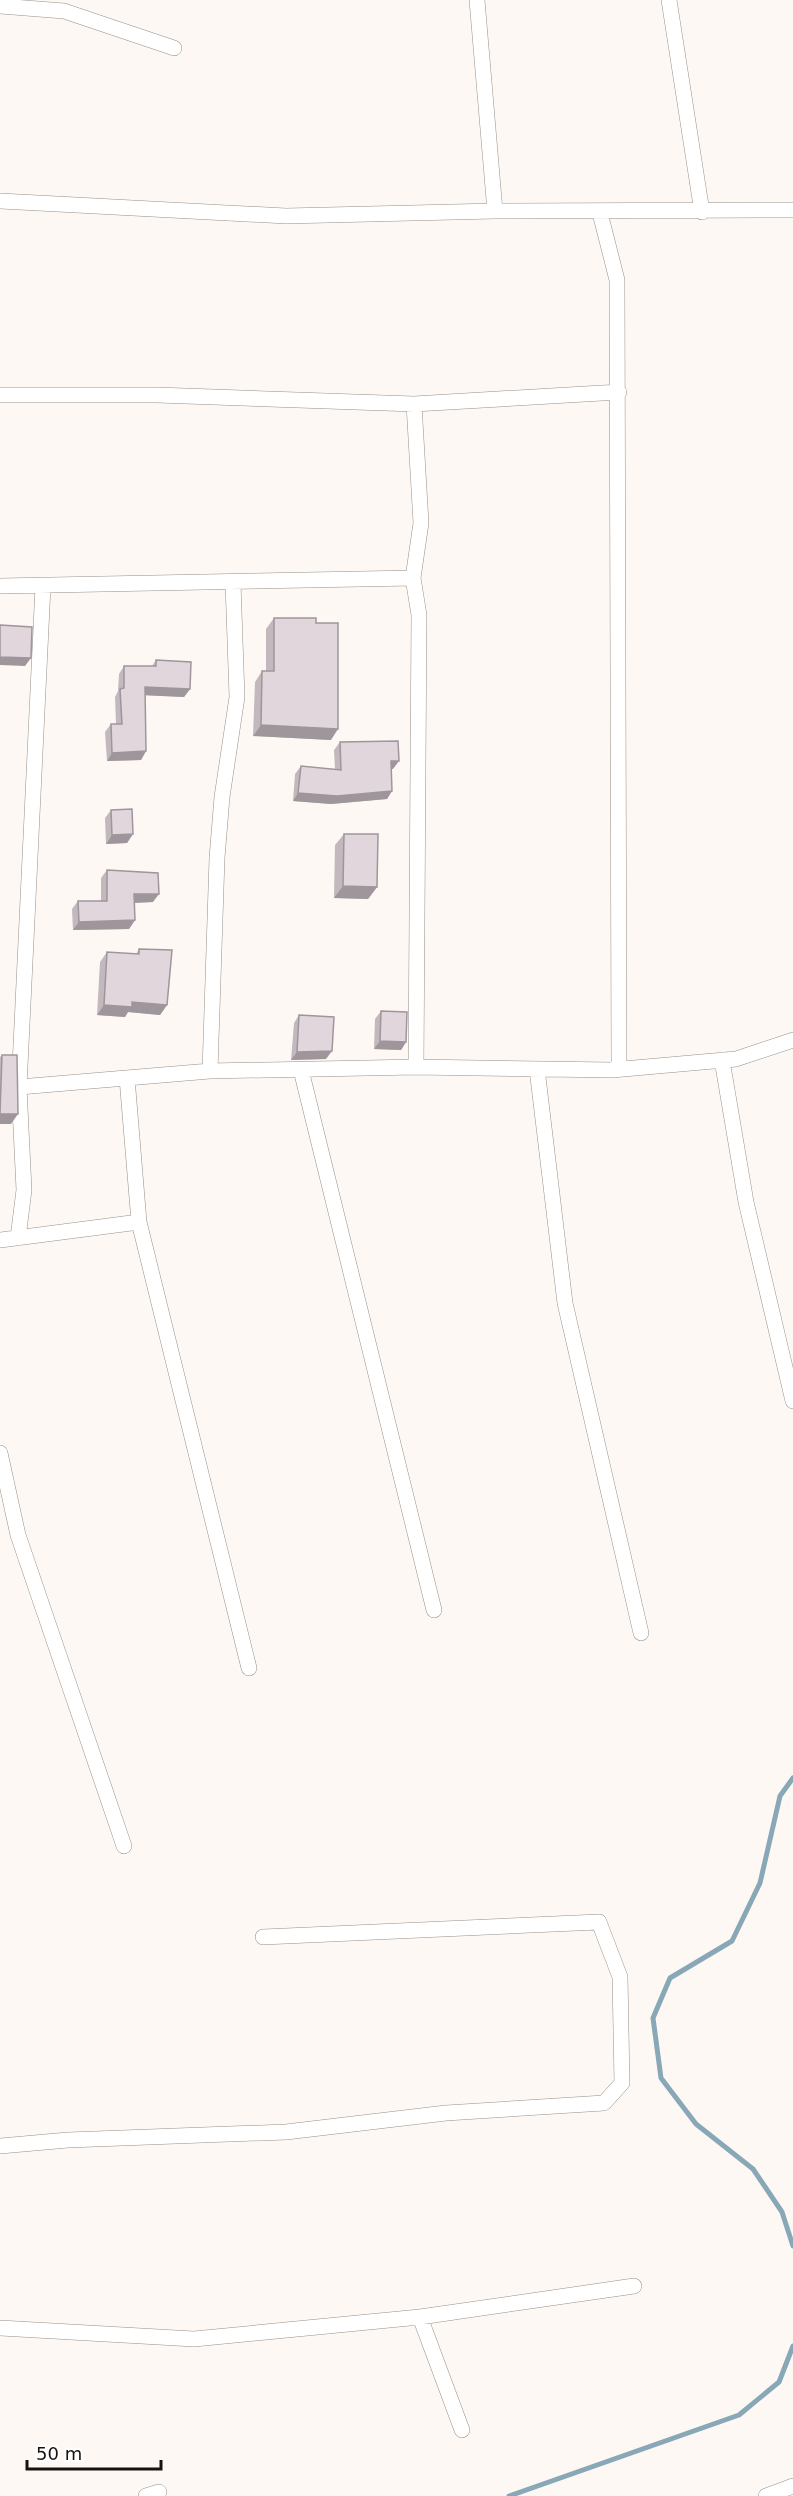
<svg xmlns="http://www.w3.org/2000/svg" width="793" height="2496" font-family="'DejaVu Sans',sans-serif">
<rect width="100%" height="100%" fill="#fef8f4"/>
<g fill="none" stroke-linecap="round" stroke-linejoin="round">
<path stroke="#88a8b7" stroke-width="5" d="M 793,1778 L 780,1796 L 760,1883 L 732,1941 L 670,1978 L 653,2018 L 661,2078 L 696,2124 L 753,2169 L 782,2212 L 793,2246
M 509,2496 L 739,2415 L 779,2382 L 793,2346"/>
<defs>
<path id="street" d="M 477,0 L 495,211
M 669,0 L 702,212
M 0,6 L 64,11 L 174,48
M 0,201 L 286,216 L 495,211 L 793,210
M 0,395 L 157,395 L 414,404 L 619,392
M 414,404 L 421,523 L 413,578 L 419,615 L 416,1067
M 0,586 L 413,578
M 722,1060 L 746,1202 L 793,1401
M 537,1069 L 565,1303 L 641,1633
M 301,1070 L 434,1610
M 612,1070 L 736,1059 L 793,1040
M 210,1071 L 217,858 L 222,797 L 237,697 L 233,583
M 127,1078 L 139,1222 L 249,1668
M 19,1087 L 210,1071 L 416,1067 L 612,1070 L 619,1067 L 617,280 L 600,213
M 18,1238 L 24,1190 L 19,1087 L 43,586
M 0,1240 L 139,1222
M 0,1453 L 18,1535 L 124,1846
M 0,2146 L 68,2140 L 286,2132 L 446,2113 L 604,2103 L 622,2083 L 620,1977 L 599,1922 L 263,1937
M 420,2317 L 462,2430
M 0,2328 L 194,2339 L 420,2317 L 634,2286
M 146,2496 L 159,2492
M 766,2496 L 793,2486"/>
</defs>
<use href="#street" stroke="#989089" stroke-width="16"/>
<use href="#street" stroke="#fff" stroke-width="15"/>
</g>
<path fill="#c2b8bd" d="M 274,618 L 316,623 L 331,740 L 253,736 L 255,682 L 262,671 L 266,671 L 266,629 Z
M 156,660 L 190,689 L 184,697 L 145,695 L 146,751 L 141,760 L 107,761 L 105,732 L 111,724 L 116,724 L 115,697 L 118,691 L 119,674 L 124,666 L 152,666 Z
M 340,742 L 393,769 L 391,769 L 392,791 L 387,799 L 331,804 L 293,801 L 295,774 L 301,766 L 335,769 L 334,750 Z
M 111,810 L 133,834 L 127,843 L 106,844 L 105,818 Z
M 344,834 L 377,887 L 368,899 L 334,898 L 335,845 Z
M 107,870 L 153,902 L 134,903 L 135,920 L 129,929 L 73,930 L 72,909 L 78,901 L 101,901 L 101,878 Z
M 139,949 L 167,1005 L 160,1015 L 128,1012 L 125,1017 L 97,1015 L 100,962 L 107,952 L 136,954 Z
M 381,1011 L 406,1042 L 401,1050 L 374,1049 L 375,1019 Z
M 299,1015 L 326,1059 L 291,1060 L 294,1023 Z
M 2,1055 L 11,1124 L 0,1124 L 0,1057 Z"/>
<path fill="#9e969a" d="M 0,657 L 31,658 L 25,666 L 0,665 Z
M 145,687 L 190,689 L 184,697 L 139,695 Z
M 261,725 L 338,729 L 331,740 L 253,736 Z
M 146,751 L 141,760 L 107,761 L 112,753 Z
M 391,761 L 399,761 L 393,769 L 385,769 Z
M 392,791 L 387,799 L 331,804 L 293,801 L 298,793 Z
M 133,834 L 127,843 L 106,844 L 112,835 Z
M 343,886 L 377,887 L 368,899 L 334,898 Z
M 134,894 L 159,894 L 153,902 L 128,903 Z
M 135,920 L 129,929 L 73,930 L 79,922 Z
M 132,1002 L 167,1005 L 160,1015 L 128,1012 L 125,1017 L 97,1015 L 104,1005 Z
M 380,1041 L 406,1042 L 401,1050 L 374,1049 Z
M 332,1051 L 326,1059 L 291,1060 L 297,1052 Z
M 0,1114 L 18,1114 L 11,1124 L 0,1124 Z"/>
<path fill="#e1d6dc" stroke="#9e969a" stroke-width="1.5" d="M 274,618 L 316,618 L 316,623 L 338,623 L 338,729 L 261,725 L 262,671 L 274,671 Z
M 0,625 L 32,627 L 31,658 L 0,657 Z
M 156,660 L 191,662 L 190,689 L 145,687 L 146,751 L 112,753 L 111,724 L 122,724 L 120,689 L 124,688 L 124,666 L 156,666 Z
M 398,741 L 399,761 L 391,761 L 392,791 L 337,796 L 298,793 L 301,766 L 341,770 L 340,742 Z
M 132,809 L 133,834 L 112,835 L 111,810 Z
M 344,834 L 378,834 L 377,887 L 343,886 Z
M 107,870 L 158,873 L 159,894 L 134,894 L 135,920 L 79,922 L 78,901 L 107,901 Z
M 139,949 L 172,950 L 167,1005 L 132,1002 L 132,1007 L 104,1005 L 107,952 L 139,954 Z
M 381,1011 L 407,1012 L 406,1042 L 380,1041 Z
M 299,1015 L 334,1017 L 332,1051 L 297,1052 Z
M 2,1055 L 17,1055 L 18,1114 L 0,1114 Z"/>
<path d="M27 2460v9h134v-9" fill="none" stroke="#151210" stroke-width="3"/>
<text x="36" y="2460" font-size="18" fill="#151210" stroke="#ffffff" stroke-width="4.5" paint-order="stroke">50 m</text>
</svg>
